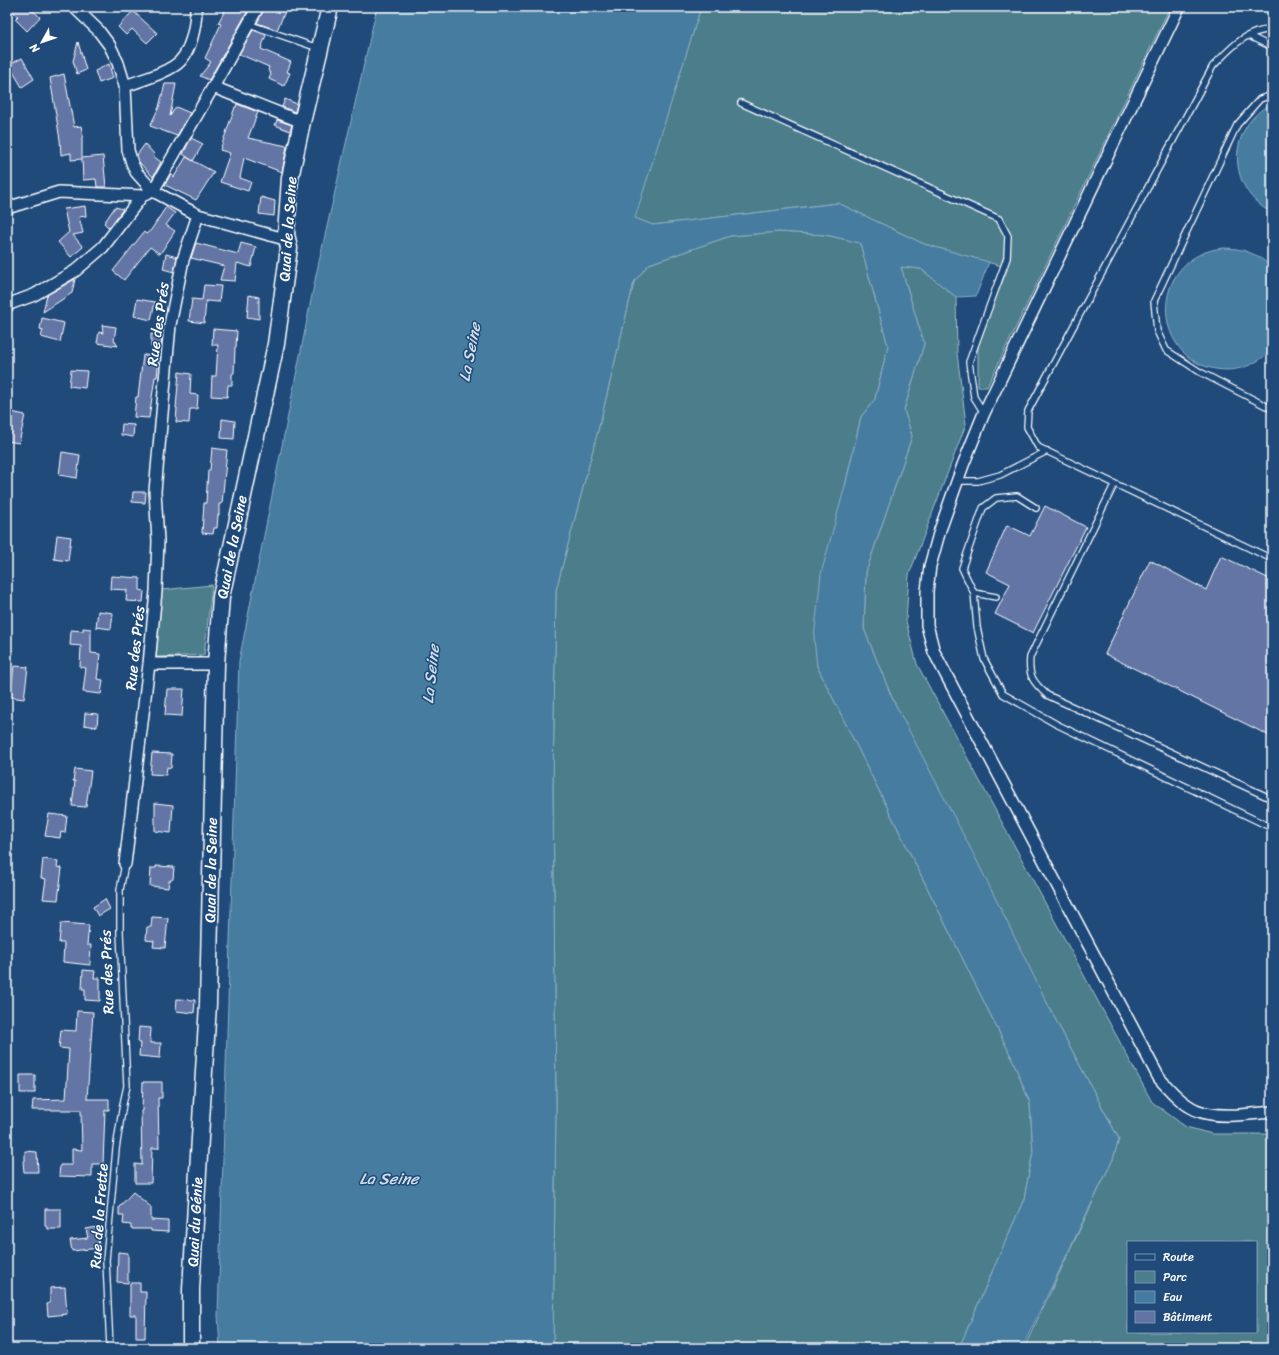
<svg xmlns="http://www.w3.org/2000/svg" width="1279" height="1355" font-family="Sriracha,sans-serif">
<rect width="100%" height="100%" fill="#1f4a7a"/>
<filter id="ink" filterUnits="userSpaceOnUse"><feTurbulence type="fractalNoise" baseFrequency=".025" numOctaves="2"/><feDisplacementMap in="SourceGraphic" scale="8" xChannelSelector="R" yChannelSelector="G"/><feConvolveMatrix kernelMatrix="1 2 1 2 8 2 1 2 1" color-interpolation-filters="sRGB"/></filter>
<g filter="url(#ink)">
<path fill="#4b7d8a" stroke="#a5bec4" fill-rule="evenodd" d="M 701,7 L 1170,7 L 987,387 L 978,387 L 978,341 L 1008,268 L 924,244 L 838,203 L 653,225 L 634,218 Z
M 779,232 L 826,235 L 860,243 L 888,346 L 875,399 L 861,417 L 846,482 L 817,666 L 1012,1058 L 1030,1103 L 1033,1152 L 1024,1199 L 959,1348 L 553,1348 L 556,1107 L 553,787 L 556,590 L 601,419 L 634,282 L 649,264 L 730,236 Z
M 901,267 L 921,269 L 956,297 L 957,353 L 966,424 L 909,575 L 906,621 L 917,664 L 1152,1102 L 1186,1127 L 1212,1134 L 1272,1134 L 1272,1348 L 1024,1348 L 1113,1159 L 1119,1139 L 1052,1013 L 892,698 L 864,629 L 866,572 L 912,436 L 904,410 L 924,344 ZM 1128,1242 L 1256,1242 L 1256,1332 L 1128,1332 Z
M 212,585 L 204,655 L 156,657 L 161,590 Z"/>
<path fill="#447ba0" stroke="#8fb0c6" d="M 377,7 L 701,7 L 635,218 L 653,225 L 838,203 L 924,244 L 989,262 L 976,296 L 956,297 L 921,269 L 901,267 L 924,344 L 904,410 L 912,436 L 866,572 L 864,629 L 892,698 L 975,857 L 1052,1013 L 1119,1139 L 1113,1159 L 1022,1348 L 959,1348 L 1024,1199 L 1033,1152 L 1030,1103 L 1012,1058 L 817,666 L 814,638 L 821,574 L 846,482 L 861,417 L 875,399 L 888,346 L 860,243 L 826,235 L 779,232 L 730,236 L 649,264 L 634,282 L 601,419 L 556,590 L 553,787 L 556,1107 L 553,1348 L 220,1348 L 218,1315 L 239,661 L 316,275 Z
M 1272,103 L 1272,213 C 1226,189 1226,127 1272,103 Z
M 1224,248 C 1243,248 1259,254 1272,268 L 1272,349 C 1260,362 1244,370 1226,370 C 1149,368 1145,255 1224,248 Z"/>
<path fill="#6374a4" stroke="#fff" d="M 7,7 L 29,7 L 40,17 L 27,31 L 15,19 L 18,16 Z
M 227,7 L 250,7 L 209,80 L 200,76 L 211,62 L 205,58 L 221,24 L 218,23 Z
M 265,7 L 287,7 L 277,30 L 257,23 Z
M 133,11 L 157,33 L 147,43 L 132,29 L 126,35 L 118,27 Z
M 253,30 L 266,35 L 261,49 L 291,62 L 287,72 L 290,73 L 284,86 L 269,79 L 271,74 L 268,70 L 269,67 L 239,54 Z
M 78,42 L 86,70 L 77,74 L 73,61 Z
M 22,58 L 34,79 L 22,87 L 9,65 Z
M 109,64 L 113,78 L 99,83 L 95,71 Z
M 64,74 L 74,127 L 81,126 L 83,136 L 82,137 L 82,158 L 103,156 L 106,187 L 97,187 L 96,179 L 83,180 L 82,159 L 71,160 L 71,153 L 61,155 L 60,140 L 50,78 Z
M 165,84 L 176,84 L 170,116 L 176,107 L 190,113 L 177,136 L 150,126 L 159,107 Z
M 285,99 L 297,104 L 295,112 L 282,107 Z
M 237,104 L 258,112 L 248,138 L 287,146 L 282,172 L 244,158 L 240,178 L 251,182 L 248,191 L 220,182 L 230,153 L 220,150 L 235,107 L 236,107 Z
M 277,120 L 292,125 L 290,131 L 275,125 Z
M 191,138 L 203,144 L 193,161 L 183,154 Z
M 145,144 L 154,154 L 153,156 L 161,162 L 153,177 L 139,162 L 137,155 Z
M 186,157 L 214,172 L 196,200 L 165,185 L 171,173 L 174,177 Z
M 261,197 L 275,201 L 274,216 L 259,214 Z
M 85,206 L 86,216 L 79,217 L 83,233 L 73,235 L 83,247 L 71,257 L 58,242 L 69,232 L 64,209 Z
M 115,207 L 123,209 L 109,228 L 104,223 Z
M 166,207 L 175,213 L 166,225 L 175,231 L 160,254 L 150,247 L 124,280 L 113,271 L 144,232 L 146,234 L 151,230 Z
M 196,243 L 238,254 L 241,243 L 256,247 L 251,267 L 237,263 L 235,281 L 220,280 L 224,266 L 191,258 Z
M 166,254 L 177,257 L 174,272 L 163,269 Z
M 75,279 L 72,293 L 43,312 L 47,295 Z
M 204,285 L 221,286 L 219,302 L 206,301 L 204,323 L 189,321 L 192,299 L 202,300 Z
M 249,295 L 259,297 L 259,319 L 247,317 Z
M 137,299 L 155,302 L 151,320 L 134,316 Z
M 42,318 L 64,323 L 60,342 L 41,337 L 43,330 L 40,329 Z
M 102,325 L 116,327 L 114,340 L 118,346 L 97,343 L 99,332 L 103,333 Z
M 213,329 L 237,331 L 236,347 L 235,347 L 234,373 L 232,374 L 232,385 L 228,385 L 227,397 L 211,396 L 212,376 L 216,376 L 218,345 L 212,345 Z
M 151,334 L 162,336 L 161,349 L 151,347 Z
M 143,355 L 159,356 L 157,377 L 155,377 L 149,418 L 134,417 L 136,397 L 138,397 Z
M 71,370 L 87,371 L 85,388 L 69,386 Z
M 179,372 L 191,374 L 190,394 L 198,395 L 197,409 L 190,409 L 189,423 L 176,422 L 177,408 L 176,408 Z
M 7,411 L 25,415 L 19,443 L 7,441 Z
M 222,419 L 235,421 L 234,439 L 221,438 Z
M 122,424 L 134,425 L 133,437 L 121,435 Z
M 212,448 L 227,450 L 222,504 L 219,504 L 219,515 L 218,515 L 217,528 L 214,528 L 213,534 L 202,533 L 204,503 L 206,503 L 208,470 L 210,470 Z
M 62,452 L 80,455 L 77,478 L 59,475 Z
M 133,492 L 146,492 L 145,503 L 132,502 Z
M 1045,506 L 1086,527 L 1033,633 L 995,614 L 1010,584 L 986,572 L 1007,525 L 1030,536 Z
M 57,535 L 71,537 L 68,561 L 54,559 Z
M 1221,556 L 1272,580 L 1272,737 L 1105,654 L 1150,560 L 1206,590 Z
M 111,576 L 140,578 L 140,590 L 144,591 L 143,602 L 126,601 L 127,590 L 110,589 Z
M 98,611 L 113,613 L 111,629 L 96,627 Z
M 83,628 L 91,629 L 91,653 L 100,654 L 97,679 L 103,680 L 101,694 L 83,692 L 86,668 L 80,667 L 81,646 L 70,645 L 71,630 L 83,631 Z
M 14,666 L 28,667 L 24,699 L 10,697 Z
M 167,689 L 184,689 L 182,716 L 165,715 Z
M 85,713 L 98,714 L 97,727 L 84,725 Z
M 152,753 L 172,754 L 171,768 L 167,767 L 166,775 L 150,774 Z
M 75,769 L 91,771 L 86,807 L 72,806 L 75,781 L 73,781 Z
M 155,803 L 173,805 L 171,833 L 155,831 Z
M 49,814 L 67,816 L 65,833 L 61,832 L 60,838 L 45,836 Z
M 43,859 L 58,861 L 57,867 L 62,868 L 58,900 L 43,899 L 46,879 L 41,878 Z
M 156,866 L 174,867 L 173,879 L 169,881 L 168,888 L 150,886 L 151,868 L 156,868 Z
M 105,899 L 110,909 L 98,916 L 93,907 Z
M 152,917 L 168,918 L 165,948 L 153,947 L 154,941 L 146,940 L 147,927 L 151,927 Z
M 61,923 L 89,925 L 87,945 L 91,945 L 90,965 L 63,962 L 64,943 L 59,943 Z
M 83,970 L 95,971 L 94,978 L 100,978 L 100,1001 L 85,1000 L 85,989 L 82,989 Z
M 177,999 L 195,1000 L 194,1013 L 176,1011 Z
M 77,1011 L 93,1012 L 87,1099 L 109,1099 L 109,1110 L 105,1110 L 103,1164 L 92,1164 L 92,1177 L 59,1176 L 60,1165 L 72,1165 L 72,1149 L 82,1150 L 81,1110 L 32,1110 L 33,1100 L 66,1099 L 69,1049 L 59,1048 L 61,1030 L 76,1031 Z
M 139,1027 L 151,1028 L 150,1043 L 161,1043 L 160,1058 L 139,1056 L 140,1043 L 138,1043 Z
M 20,1075 L 35,1075 L 35,1093 L 20,1093 Z
M 143,1082 L 162,1082 L 162,1098 L 158,1098 L 159,1148 L 152,1148 L 151,1183 L 135,1183 L 135,1164 L 142,1165 L 141,1111 L 142,1111 Z
M 25,1151 L 37,1152 L 38,1172 L 24,1172 L 23,1161 L 25,1161 Z
M 133,1192 L 151,1207 L 151,1220 L 168,1221 L 168,1232 L 151,1231 L 151,1229 L 131,1229 L 131,1225 L 123,1224 L 124,1215 L 119,1215 L 119,1207 Z
M 45,1209 L 61,1209 L 61,1229 L 48,1229 L 47,1227 L 45,1226 Z
M 97,1227 L 99,1248 L 72,1251 L 70,1240 L 88,1238 L 86,1229 Z
M 118,1252 L 128,1253 L 128,1283 L 117,1282 Z
M 130,1283 L 140,1283 L 140,1292 L 146,1292 L 145,1338 L 136,1338 L 136,1315 L 130,1315 Z
M 65,1287 L 67,1314 L 48,1316 L 47,1304 L 50,1302 L 50,1288 Z"/>
<g fill="none" stroke-linecap="round" stroke-linejoin="round">
<defs>
<path id="lane" d="M 248,24 L 318,48
M 1272,30 C 1246,29 1229,50 1213,66 L 1028,411 L 1027,427 L 1038,447 L 1272,559
M 1249,36 L 1272,47
M 1272,95 L 1260,99 L 1237,125 L 1154,301 L 1157,331 L 1166,350 L 1200,372 L 1272,409
M 741,103 L 999,219 L 1008,236 L 1007,258 L 969,362 L 974,397 L 984,413
M 957,481 L 978,481 L 1000,475 L 1047,451
M 1114,485 L 1030,657 C 1028,676 1033,682 1047,695 L 1272,799
M 1036,508 L 1017,496 L 996,498 L 983,508 L 962,568 L 974,593 L 977,627 L 984,659 L 1003,694 L 1056,724 L 1272,828
M 974,593 L 996,597
M 110,1348 L 106,1260 L 116,1149 L 123,1104 L 127,1086 L 120,932 L 120,890 L 125,864"/>
<path id="street" d="M 74,7 L 98,30 L 110,46 L 118,63 L 125,86 L 128,150 L 132,163 L 136,172 L 153,191 L 198,215 L 288,240
M 1179,7 L 984,413 L 963,465 L 940,530 L 930,566 L 927,591 L 927,625 L 934,652 L 1159,1078 C 1170,1090 1181,1103 1196,1110 C 1217,1119 1250,1114 1272,1112
M 125,86 C 141,80 159,76 174,66 C 191,56 196,25 196,7
M 213,87 L 302,122
M 153,191 L 213,87 L 258,7
M 7,208 L 59,192 L 142,196
M 7,306 L 12,303 L 34,295 L 75,271 L 103,247 L 142,196 L 153,191
M 149,664 L 216,664
M 125,864 L 149,664 L 156,591 L 158,541 L 155,491 L 170,325 L 183,260 L 198,215"/>
<path id="secondary" d="M 191,1348 L 191,1289 L 208,1004 L 216,664 L 221,597 L 276,344 L 289,248 L 286,234 L 290,178 L 302,122 L 330,7"/>
</defs>
<use href="#lane" stroke="#fff" stroke-width="8"/>
<use href="#street" stroke="#fff" stroke-width="14"/>
<use href="#secondary" stroke="#fff" stroke-width="19"/>
<use href="#lane" stroke="#1f4a7a" stroke-width="5.5"/>
<use href="#street" stroke="#1f4a7a" stroke-width="11"/>
<use href="#secondary" stroke="#1f4a7a" stroke-width="16"/>
</g>
</g>
<g text-anchor="middle" stroke-width="3" stroke-linejoin="round" paint-order="stroke">
<g font-size="15" fill="#fff" stroke="#1f4a7a">
<text transform="translate(288 229) rotate(-86)" y="5">Quai de la Seine</text>
<text transform="translate(158 324) rotate(-82)" y="5">Rue des Prés</text>
<text transform="translate(232 547) rotate(-79)" y="5">Quai de la Seine</text>
<text transform="translate(135 648) rotate(-84)" y="5">Rue des Prés</text>
<text transform="translate(211 870) rotate(-89)" y="5">Quai de la Seine</text>
<text transform="translate(107 972) rotate(-92)" y="5">Rue des Prés</text>
<text transform="translate(99 1216) rotate(-86)" y="5">Rue de la Frette</text>
<text transform="translate(195 1222) rotate(-87)" y="5">Quai du Génie</text>
</g>
<g font-size="16" font-style="italic" fill="#d0dee7" stroke="#1f4a7a">
<text transform="translate(469 352) rotate(-79)" y="6">La Seine</text>
<text transform="translate(430 674) rotate(-84)" y="6">La Seine</text>
<text x="389" y="1184">La Seine</text>
</g>
</g>
<rect width="1279" height="1355" fill="none" stroke="#1f4a7a" stroke-width="24"/>
<rect x="12" y="12" width="1255" height="1331" fill="none" stroke="#fff" stroke-width="1.5" filter="url(#ink)"/>
<rect x="1127" y="1241" width="130" height="92" fill="#1f4a7a" stroke="#7992af"/>
<rect x="1135" y="1254" width="20" height="6" fill="#1f4a7a" stroke="#7992af"/>
<text x="1163" y="1261" font-size="12" fill="#ffffff">Route</text>
<rect x="1135" y="1271" width="20" height="12" fill="#4b7d8a" stroke="#7992af"/>
<text x="1163" y="1281" font-size="12" fill="#ffffff">Parc</text>
<rect x="1135" y="1291" width="20" height="12" fill="#447ba0" stroke="#7992af"/>
<text x="1163" y="1301" font-size="12" fill="#ffffff">Eau</text>
<rect x="1135" y="1311" width="20" height="12" fill="#6374a4" stroke="#7992af"/>
<text x="1163" y="1321" font-size="12" fill="#ffffff">Bâtiment</text>
<g transform="translate(42 42) rotate(230)" stroke="#1f4a7a" stroke-width="3" paint-order="stroke">
<path d="M0-3L7 15L0 10L-7 15Z" fill="#ffffff"/>
<text y="-6" font-size="11" font-weight="bold" text-anchor="middle" fill="#ffffff">N</text>
</g>
</svg>
